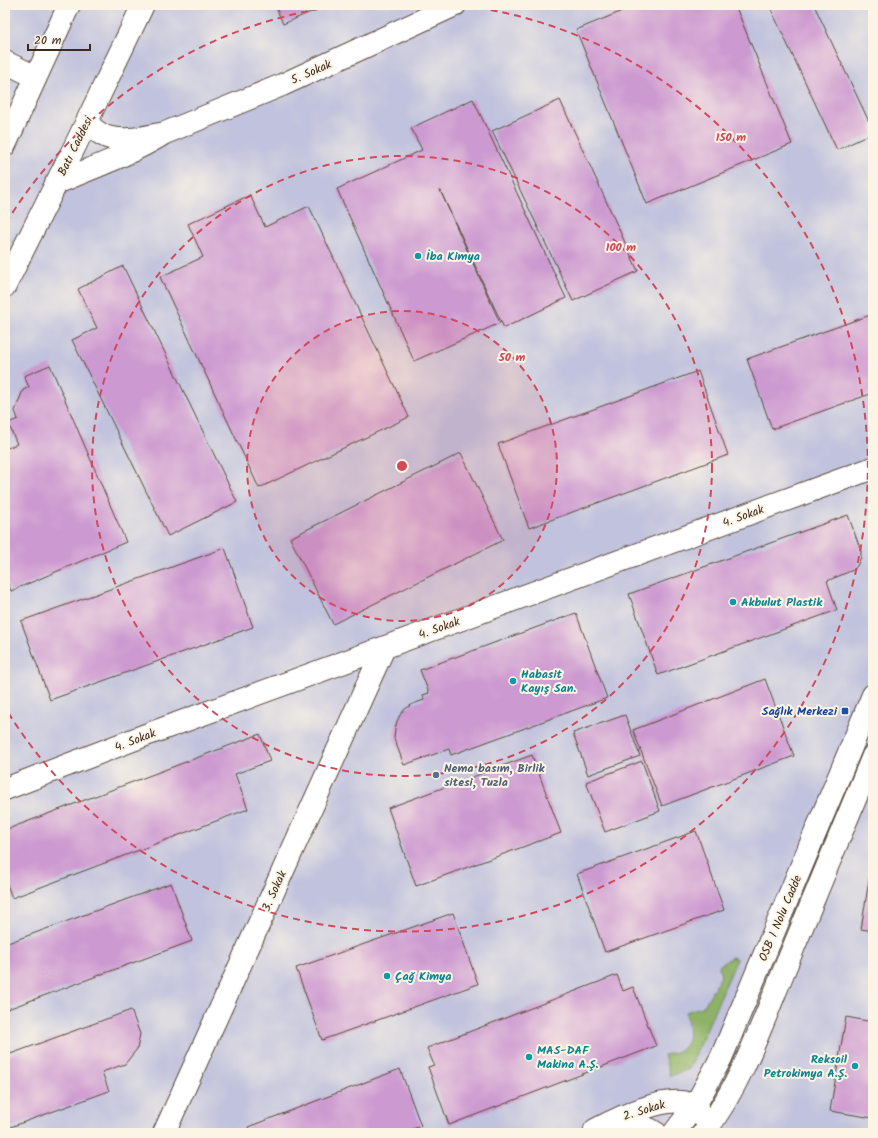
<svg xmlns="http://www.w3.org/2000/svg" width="878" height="1138" font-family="Kalam,sans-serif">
<rect width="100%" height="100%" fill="#fcf5e5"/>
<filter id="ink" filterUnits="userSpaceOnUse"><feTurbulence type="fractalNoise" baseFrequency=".025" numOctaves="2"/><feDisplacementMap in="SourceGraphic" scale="8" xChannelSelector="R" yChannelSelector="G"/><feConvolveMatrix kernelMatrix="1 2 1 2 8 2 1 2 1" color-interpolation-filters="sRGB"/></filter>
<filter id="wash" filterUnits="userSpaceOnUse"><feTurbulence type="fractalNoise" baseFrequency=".012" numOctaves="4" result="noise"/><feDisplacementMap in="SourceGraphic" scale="16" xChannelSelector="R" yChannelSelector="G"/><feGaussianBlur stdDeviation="0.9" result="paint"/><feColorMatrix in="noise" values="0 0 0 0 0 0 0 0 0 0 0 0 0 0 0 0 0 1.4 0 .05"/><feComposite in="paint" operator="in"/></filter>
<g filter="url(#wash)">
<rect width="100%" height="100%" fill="#f3e9cf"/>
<path fill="#c1c2dd" d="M 5,5 L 873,5 L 873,1133 L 5,1133 Z"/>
<path fill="#8eb267" stroke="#646e42" d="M 732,957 L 737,959 L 689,1069 L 670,1076 L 664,1055 C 669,1054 675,1053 680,1050 C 694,1043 687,1024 686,1012 L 704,1006 L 721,976 L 719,966 Z"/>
<g id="blocks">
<path fill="#cc99d0" d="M 275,5 L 327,5 L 283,24 Z
M 637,5 L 735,5 L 792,144 L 647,204 L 576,30 Z
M 769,5 L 814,5 L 873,130 L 873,133 L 837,150 Z
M 473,99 L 566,298 L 504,328 L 440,190 L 500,323 L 414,361 L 337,189 L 422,150 L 411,128 Z
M 560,100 L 638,271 L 573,301 L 492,131 Z
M 250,195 L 265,227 L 309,206 L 409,417 L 259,488 L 160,277 L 203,257 L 188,224 Z
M 123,266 L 237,502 L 168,536 L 72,340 L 97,328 L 78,289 Z
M 873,314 L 873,393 L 772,429 L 747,359 Z
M 50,365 L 126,542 L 11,591 L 5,577 L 5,449 L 17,444 L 8,423 L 18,419 L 15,411 L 23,390 L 29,387 L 24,376 Z
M 698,371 L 728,455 L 529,528 L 498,444 Z
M 461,453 L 503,540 L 333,624 L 290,538 Z
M 848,515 L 861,551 L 861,557 L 857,566 L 853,570 L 827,581 L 837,610 L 658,675 L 629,594 Z
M 225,548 L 253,627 L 50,700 L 21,621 Z
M 576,613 L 607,698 L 451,755 L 449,749 L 404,765 L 394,738 L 395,729 L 397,721 L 400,715 L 405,709 L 413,704 L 424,700 L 423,695 L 429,693 L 420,670 Z
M 765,679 L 794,756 L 662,806 L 633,730 Z
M 625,715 L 640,756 L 588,775 L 573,733 Z
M 260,734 L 270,761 L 235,774 L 248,809 L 12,898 L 5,879 L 5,830 Z
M 532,755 L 561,833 L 416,886 L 388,808 Z
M 642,761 L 660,811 L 605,832 L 586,782 Z
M 696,831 L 724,910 L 605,952 L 577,874 Z
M 872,862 L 873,862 L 873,931 L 861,929 Z
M 171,883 L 192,941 L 5,1010 L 5,944 Z
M 453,913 L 478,984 L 322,1040 L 296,968 Z
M 617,975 L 623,991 L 633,987 L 656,1046 L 449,1125 L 428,1067 L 434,1065 L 427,1048 Z
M 131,1010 L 140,1034 L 137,1049 L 125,1064 L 102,1072 L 109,1091 L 5,1129 L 5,1056 Z
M 846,1017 L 873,1022 L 873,1118 L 830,1111 Z
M 400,1069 L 421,1126 L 402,1133 L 250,1133 L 248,1127 Z"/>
</g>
</g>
<g filter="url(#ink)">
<use href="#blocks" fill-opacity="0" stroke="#574739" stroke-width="1"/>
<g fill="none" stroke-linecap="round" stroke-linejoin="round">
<defs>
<path id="minor" d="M 5,62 L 36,77
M 165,133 L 282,85 L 455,5
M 5,145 L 69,5
M 56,183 C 93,168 131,154 165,133 C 147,136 125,143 107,137 C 99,134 92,128 86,123
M 5,286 L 76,144 L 143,5
M 5,789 L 143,736 L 873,468
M 164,1133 L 384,648
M 656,1133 C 639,1120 615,1127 595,1130 C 616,1119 666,1094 689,1104 C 694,1106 699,1112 702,1116
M 674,1133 L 696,1104 L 721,1058 L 873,695
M 704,1133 C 740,1086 761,1027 783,973 C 813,900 843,828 873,756"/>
</defs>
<use href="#minor" stroke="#574739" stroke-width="24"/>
<use href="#minor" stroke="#fff" stroke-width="22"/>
</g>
</g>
<circle cx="402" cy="466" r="155" fill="#d1495b" fill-opacity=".12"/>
<g fill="none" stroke="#d1495b" stroke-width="2" stroke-dasharray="7 5">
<circle cx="402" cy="466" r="155"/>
<circle cx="402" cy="466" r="310"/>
<path d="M6 223A465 465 0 0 1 337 6M467 6A465 465 0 1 1 6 709"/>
</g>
<g fill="#0f9aa8" stroke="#fcf5e5" stroke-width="1.5">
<circle cx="418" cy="256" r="4"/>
<circle cx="733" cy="602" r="4"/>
<circle cx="513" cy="681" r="4"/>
<circle cx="387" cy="976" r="4"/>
<circle cx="529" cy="1057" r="4"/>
<circle cx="855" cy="1066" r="4"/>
</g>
<rect fill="#1a4fb4" stroke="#fcf5e5" stroke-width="1.5" x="841" y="707" width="8" height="8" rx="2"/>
<circle fill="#5c6f8a" stroke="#fcf5e5" stroke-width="1.5" cx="436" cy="775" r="4"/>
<g text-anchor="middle" stroke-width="4" stroke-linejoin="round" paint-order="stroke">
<g font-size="12" fill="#3b2a1e" stroke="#fcf5e5">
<text transform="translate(311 72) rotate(-24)" y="4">5. Sokak</text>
<text transform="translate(75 146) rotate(-64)" y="4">Batı Caddesi</text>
<text transform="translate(743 516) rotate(-20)" y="4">4. Sokak</text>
<text transform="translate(439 628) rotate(-20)" y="4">4. Sokak</text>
<text transform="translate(135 740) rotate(-21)" y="4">4. Sokak</text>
<text transform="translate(274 891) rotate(-66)" y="4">3. Sokak</text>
<text transform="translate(780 918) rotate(-67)" y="4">OSB 1 Nolu Cadde</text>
<text transform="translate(644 1110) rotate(-17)" y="4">2. Sokak</text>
</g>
<g font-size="12" font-weight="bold" fill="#0d838f" stroke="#fcf5e5" text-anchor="start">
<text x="426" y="260">İba Kimya</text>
<text x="741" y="606">Akbulut Plastik</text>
<text x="521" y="678">Habasit<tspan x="521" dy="14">Kayış San.</tspan></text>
<text x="395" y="980">Çağ Kimya</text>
<text x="537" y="1054">MAS-DAF<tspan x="537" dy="14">Makina A.Ş.</tspan></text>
<text x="847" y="1063" text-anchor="end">Reksoil<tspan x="847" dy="14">Petrokimya A.Ş.</tspan></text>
</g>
<g font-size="12" font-weight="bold" fill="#164399" stroke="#fcf5e5" text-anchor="end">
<text x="837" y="715">Sağlık Merkezi</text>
</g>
<g font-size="12" font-weight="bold" fill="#4e5e75" stroke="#fcf5e5" text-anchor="start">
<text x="444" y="772">Nema basım, Birlik<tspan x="444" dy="14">sitesi, Tuzla</tspan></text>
</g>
</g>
<circle cx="402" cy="466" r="6" fill="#d1495b" stroke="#fcf5e5" stroke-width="2"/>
<g font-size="12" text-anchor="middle" font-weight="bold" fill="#d1495b" stroke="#fcf5e5" stroke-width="4" stroke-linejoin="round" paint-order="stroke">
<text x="731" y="141">150 m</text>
<text x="621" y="251">100 m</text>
<text x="512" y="361">50 m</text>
</g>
<rect width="878" height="1138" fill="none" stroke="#fcf5e5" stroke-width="20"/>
<path d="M28 44v6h62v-6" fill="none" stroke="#3b2a1e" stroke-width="2"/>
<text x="34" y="44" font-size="12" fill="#3b2a1e" stroke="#fcf5e5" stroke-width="3" paint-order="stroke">20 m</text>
</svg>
